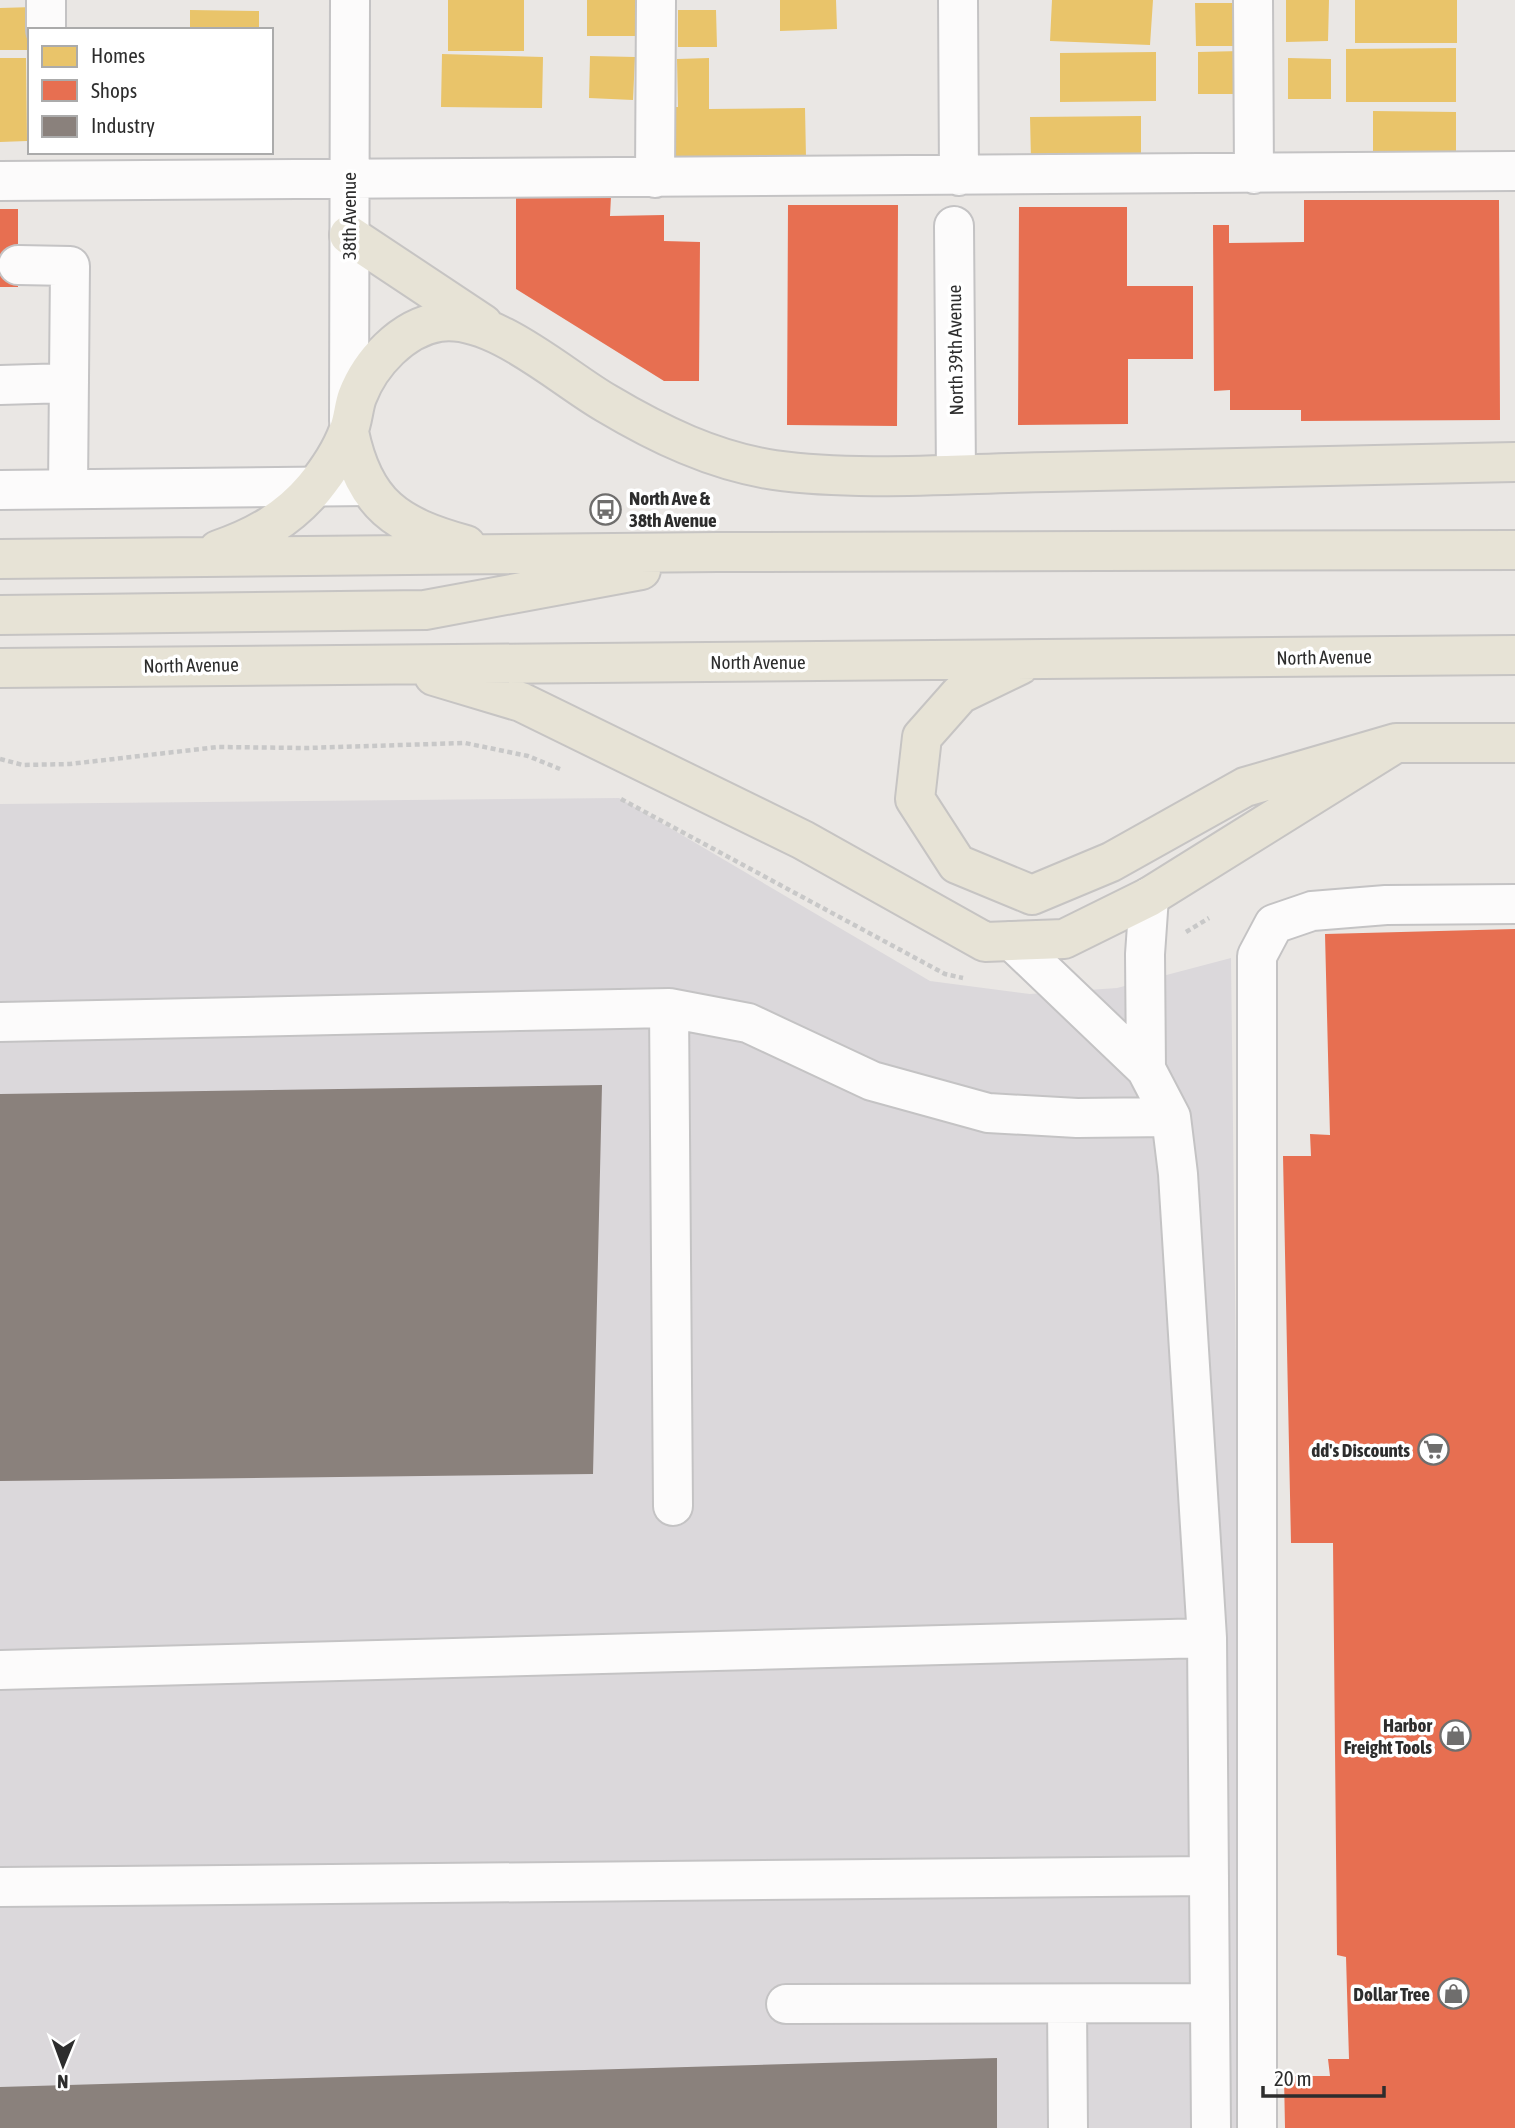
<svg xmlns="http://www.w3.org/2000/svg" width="1515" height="2128" font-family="'Asap Condensed',sans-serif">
<rect width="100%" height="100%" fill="#eae7e4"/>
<path fill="#dbd8db" d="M 619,798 L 930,981 L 1030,994 L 1117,988 L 1231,958 L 1245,2128 L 0,2128 L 0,804 Z"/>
<path fill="#e9c46a" d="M 448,0 L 524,0 L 524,51 L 448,51 Z
M 587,0 L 638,0 L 638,36 L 587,36 Z
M 780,0 L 836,0 L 837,29 L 780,31 Z
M 1052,0 L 1153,0 L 1150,45 L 1050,41 Z
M 1286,0 L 1329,0 L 1328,41 L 1286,42 Z
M 1355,0 L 1457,0 L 1457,43 L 1355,43 Z
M 1195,3 L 1241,3 L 1242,46 L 1196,46 Z
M 34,7 L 30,50 L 0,50 L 0,8 Z
M 190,10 L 259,11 L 259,30 L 190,30 Z
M 678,10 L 716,10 L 717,47 L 678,47 Z
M 1456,48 L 1456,102 L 1346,102 L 1346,49 Z
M 1241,51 L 1241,94 L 1198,94 L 1198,52 Z
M 1156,52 L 1156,101 L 1060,102 L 1060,53 Z
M 442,54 L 543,57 L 542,108 L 441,107 Z
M 590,56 L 635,57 L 633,100 L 589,98 Z
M 0,58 L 26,58 L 27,141 L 0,142 Z
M 709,58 L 709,109 L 805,108 L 806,158 L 672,160 L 671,107 L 678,107 L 677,59 Z
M 1288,58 L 1331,59 L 1331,99 L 1288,99 Z
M 1373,111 L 1456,112 L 1456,158 L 1373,157 Z
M 1141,116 L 1141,158 L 1031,160 L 1030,117 Z"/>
<path fill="#e76f51" d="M 516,196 L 611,196 L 610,216 L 664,215 L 664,241 L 700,242 L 699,381 L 664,381 L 516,289 Z
M 1304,200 L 1499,200 L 1500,420 L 1301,421 L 1301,410 L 1230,410 L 1230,390 L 1214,391 L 1213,225 L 1229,225 L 1229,243 L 1304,242 Z
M 788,205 L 898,205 L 897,426 L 787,425 Z
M 1019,207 L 1127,207 L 1127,286 L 1193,286 L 1193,359 L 1128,359 L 1128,424 L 1018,425 Z
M 0,209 L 18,209 L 18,287 L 0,287 Z
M 1515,929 L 1515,2128 L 1285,2128 L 1284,2076 L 1330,2076 L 1328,2059 L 1349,2059 L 1346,1957 L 1337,1955 L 1333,1543 L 1291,1543 L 1283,1156 L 1311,1156 L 1310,1134 L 1330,1135 L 1325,934 Z"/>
<path fill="#8a817c" d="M 602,1085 L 593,1474 L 0,1481 L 0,1094 Z
M 997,2058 L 997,2128 L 0,2128 L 0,2087 Z"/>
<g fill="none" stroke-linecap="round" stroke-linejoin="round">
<defs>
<path id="minor" d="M 958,0 L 959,176
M 1253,0 L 1254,174
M 46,30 L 46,0
M 655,178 L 656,0
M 0,181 L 1515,171
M 954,226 L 956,474
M 18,265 L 70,266 L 68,489
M 0,385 L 69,383
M 349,421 L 350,0
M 0,490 L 368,486
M 1149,897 L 1145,954 L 1146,1069 L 1171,1117 L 1178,1174 L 1207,1638 L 1211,2128
M 1012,941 L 1146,1069
M 669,1008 L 748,1023 L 872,1081 L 988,1113 L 1077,1118 L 1171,1117
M 0,1022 L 669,1008 L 673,1506
M 0,1670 L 1207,1638
M 0,1887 L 1209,1876
M 786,2004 L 1210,2003
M 1067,2004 L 1068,2128
M 1257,2128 L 1257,956 L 1274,924 L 1312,911 L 1386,905 L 1515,904"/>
<path id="major" d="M 349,235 L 483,324
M 349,432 C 364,505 397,526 466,545
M 218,550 C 256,537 288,519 314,488 C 327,472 341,451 348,432 C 353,421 353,408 357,397 C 370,363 402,328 439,322 C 493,314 561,377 606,403 C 658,434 714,461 774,470 C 859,482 963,473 1050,472 C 1205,469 1360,466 1515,462
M 0,559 L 718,552 L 1515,550
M 0,615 L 425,610 L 641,570
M 1020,665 L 960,694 L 922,737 L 915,799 L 957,864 L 1032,895 L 1111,862 L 1245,787 L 1396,743 L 1515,743
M 0,668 L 1515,655
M 434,676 L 521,702 L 803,840 L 985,942 L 1064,939 L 1149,897 L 1396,743"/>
</defs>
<use href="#minor" stroke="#c4c3c4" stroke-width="42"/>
<use href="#major" stroke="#c6c4c3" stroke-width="42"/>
<path stroke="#c8c8c8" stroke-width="4.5" stroke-dasharray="5 3.5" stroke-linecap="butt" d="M 0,759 L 23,765 L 70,764 L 218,747 L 306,748 L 465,743 L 528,756 L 560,769
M 621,799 L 945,974 L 963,978
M 1186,932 L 1209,918"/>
<use href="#minor" stroke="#fcfbfb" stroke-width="38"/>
<use href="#major" stroke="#e7e3d6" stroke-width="38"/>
</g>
<defs>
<symbol id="bus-ring" viewBox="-11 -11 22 22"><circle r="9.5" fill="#fff" stroke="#6f6e6d" stroke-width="1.5"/><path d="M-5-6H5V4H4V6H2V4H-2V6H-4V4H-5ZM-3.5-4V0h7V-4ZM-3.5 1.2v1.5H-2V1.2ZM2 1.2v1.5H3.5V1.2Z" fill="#6f6e6d"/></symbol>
<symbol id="supermarket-ring" viewBox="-11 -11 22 22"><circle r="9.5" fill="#fff" stroke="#6f6e6d" stroke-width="1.5"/><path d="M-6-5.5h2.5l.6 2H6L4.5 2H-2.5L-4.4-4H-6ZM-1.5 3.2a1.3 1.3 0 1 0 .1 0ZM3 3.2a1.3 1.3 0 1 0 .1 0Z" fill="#6f6e6d"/></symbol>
<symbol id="shop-ring" viewBox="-11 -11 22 22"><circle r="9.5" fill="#fff" stroke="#6f6e6d" stroke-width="1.5"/><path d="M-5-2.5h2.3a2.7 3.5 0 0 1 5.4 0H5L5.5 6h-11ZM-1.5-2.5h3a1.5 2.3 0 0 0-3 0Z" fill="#6f6e6d"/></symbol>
</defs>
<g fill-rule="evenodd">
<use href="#bus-ring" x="588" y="492" width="35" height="35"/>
<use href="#supermarket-ring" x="1416" y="1432" width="35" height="35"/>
<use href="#shop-ring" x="1438" y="1718" width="35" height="35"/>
<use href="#shop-ring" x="1436" y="1976" width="35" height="35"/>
</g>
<g text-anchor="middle" stroke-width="7" stroke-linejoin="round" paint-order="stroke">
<g font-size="19" fill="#2d2d2d" stroke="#fff">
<text transform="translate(349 216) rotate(-90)" y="7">38th Avenue</text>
<text transform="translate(955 350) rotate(-91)" y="7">North 39th Avenue</text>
<text transform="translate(1324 657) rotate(-1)" y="7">North Avenue</text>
<text x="758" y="669">North Avenue</text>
<text transform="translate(191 665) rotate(-1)" y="7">North Avenue</text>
</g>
<g font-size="19" font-weight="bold" fill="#2d2d2d" stroke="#fff" text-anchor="end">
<text x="629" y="505" text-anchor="start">North Ave &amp;<tspan x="629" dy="22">38th Avenue</tspan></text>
<text x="1410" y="1457">dd's Discounts</text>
<text x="1432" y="1732">Harbor<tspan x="1432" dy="22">Freight Tools</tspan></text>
<text x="1430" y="2001">Dollar Tree</text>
</g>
</g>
<rect x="28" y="28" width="245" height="126" fill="#ffffff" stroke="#ababab" stroke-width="2"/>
<rect x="42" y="46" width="35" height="21" fill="#e9c46a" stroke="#ababab" stroke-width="2"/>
<text x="91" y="63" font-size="21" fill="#2d2d2d">Homes</text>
<rect x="42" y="80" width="35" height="21" fill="#e76f51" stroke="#ababab" stroke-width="2"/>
<text x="91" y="98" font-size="21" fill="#2d2d2d">Shops</text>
<rect x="42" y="116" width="35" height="21" fill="#8a817c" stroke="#ababab" stroke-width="2"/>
<text x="91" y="133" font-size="21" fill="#2d2d2d">Industry</text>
<g transform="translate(63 2065) rotate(181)" stroke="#ffffff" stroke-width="5" paint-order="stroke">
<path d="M0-5L12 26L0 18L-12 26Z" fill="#2d2d2d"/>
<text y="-10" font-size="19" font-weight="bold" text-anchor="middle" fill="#2d2d2d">N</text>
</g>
<path d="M1263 2086v10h121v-10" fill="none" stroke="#2d2d2d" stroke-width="3.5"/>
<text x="1274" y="2086" font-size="21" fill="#2d2d2d" stroke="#ffffff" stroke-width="5" paint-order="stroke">20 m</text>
</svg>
